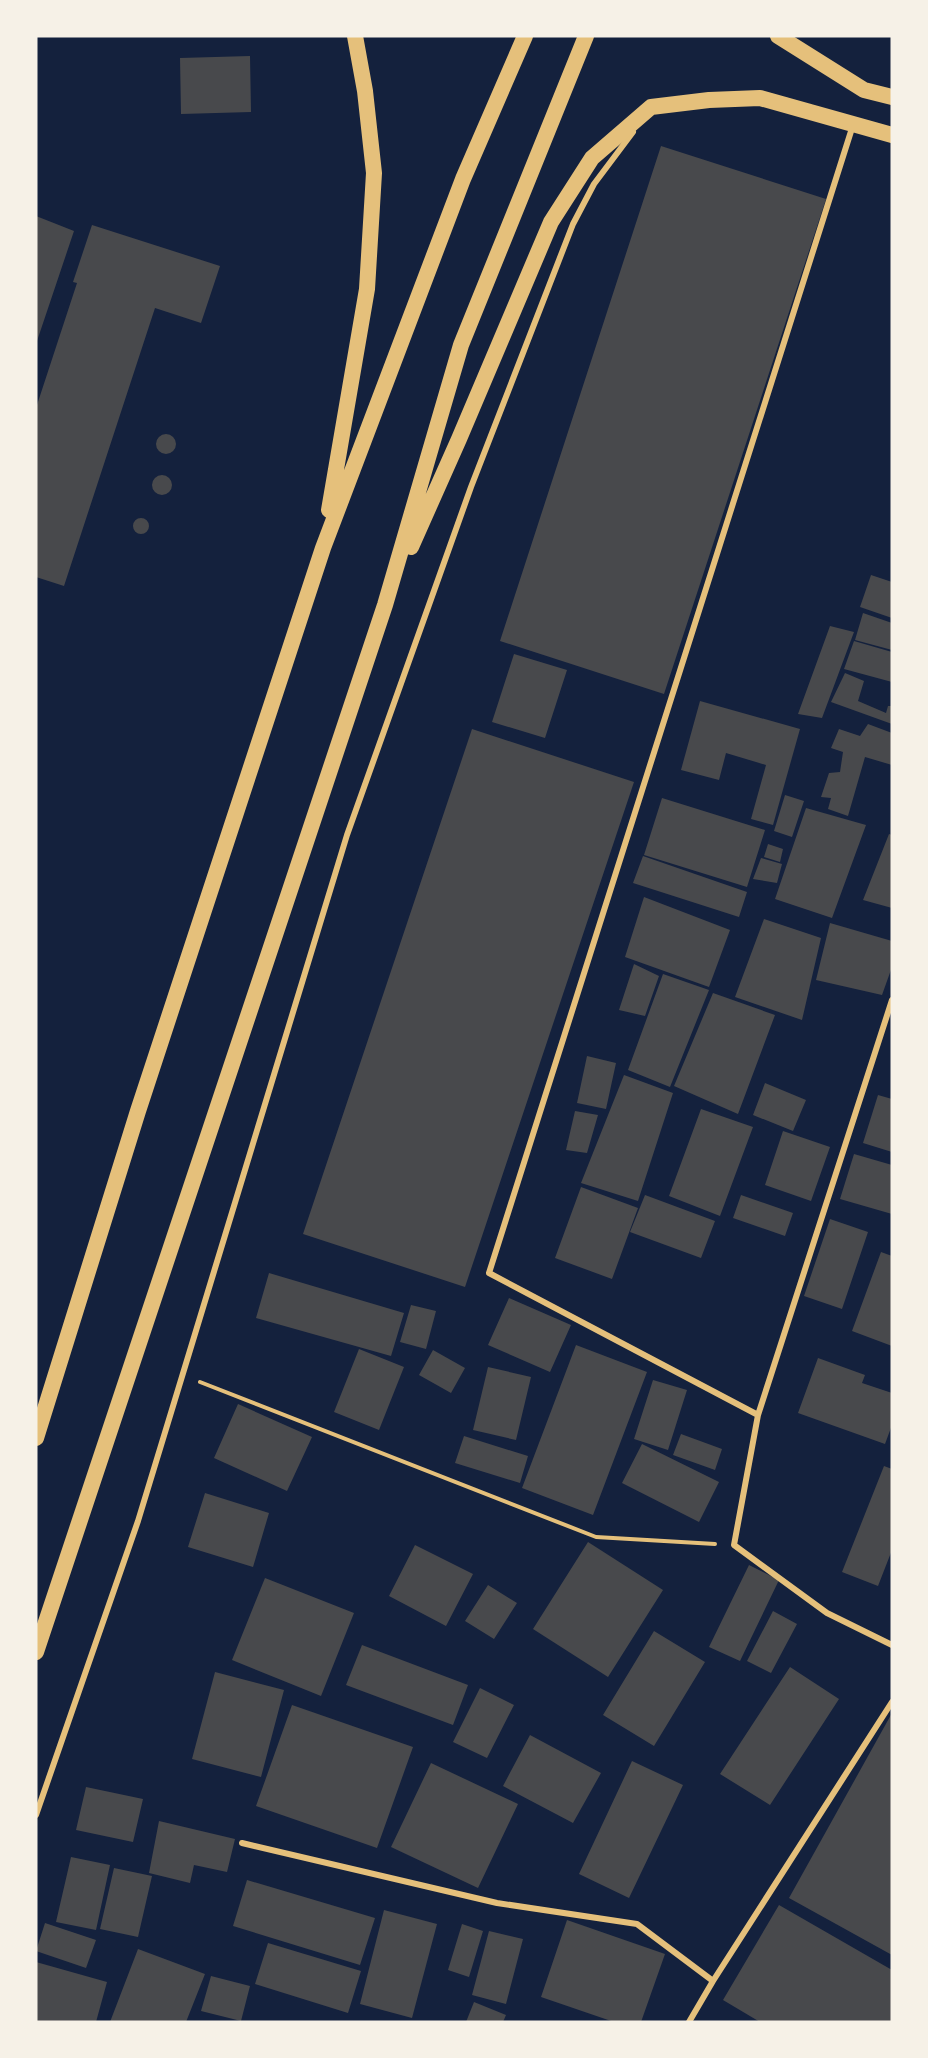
<svg xmlns="http://www.w3.org/2000/svg" width="928" height="2058" font-family="Lato,sans-serif">
<rect width="100%" height="100%" fill="#14213d"/>
<path fill="#48494c" d="M 250,56 L 251,112 L 181,114 L 180,58 Z
M 661,146 L 826,199 L 664,694 L 500,641 Z
M 36,216 L 74,231 L 36,344 Z
M 92,225 L 220,266 L 201,323 L 155,308 L 64,586 L 36,577 L 36,408 L 77,283 L 73,282 Z
M156 444a10 10 0 1 1 20 0a10 10 0 1 1-20 0Z
M152 485a10 10 0 1 1 20 0a10 10 0 1 1-20 0Z
M133 526a8 8 0 1 1 16 0a8 8 0 1 1-16 0Z
M 871,575 L 892,582 L 892,618 L 860,607 Z
M 863,613 L 892,623 L 892,650 L 855,640 Z
M 830,626 L 854,632 L 822,718 L 798,714 Z
M 854,641 L 892,652 L 892,682 L 844,669 Z
M 514,654 L 567,670 L 545,738 L 492,722 Z
M 845,673 L 864,681 L 858,701 L 886,713 L 888,706 L 892,706 L 892,724 L 831,702 Z
M 700,701 L 800,729 L 773,825 L 751,819 L 766,765 L 726,753 L 719,780 L 681,770 Z
M 868,724 L 892,733 L 892,765 L 865,757 L 848,816 L 828,809 L 831,798 L 821,797 L 829,773 L 840,772 L 843,752 L 831,748 L 839,729 L 860,736 Z
M 472,729 L 634,782 L 465,1287 L 303,1234 Z
M 785,795 L 804,801 L 792,837 L 774,831 Z
M 662,798 L 765,830 L 747,887 L 644,855 Z
M 806,808 L 866,825 L 832,918 L 775,899 Z
M 889,834 L 892,835 L 892,908 L 863,900 Z
M 768,844 L 783,849 L 780,862 L 764,857 Z
M 643,856 L 747,892 L 739,917 L 633,883 Z
M 761,858 L 782,864 L 777,883 L 753,879 Z
M 644,897 L 730,930 L 709,987 L 625,957 Z
M 764,919 L 821,938 L 802,1020 L 735,997 Z
M 830,923 L 892,941 L 892,967 L 882,995 L 816,980 Z
M 634,964 L 659,976 L 645,1016 L 619,1010 Z
M 663,974 L 709,990 L 670,1087 L 628,1070 Z
M 713,993 L 775,1015 L 738,1114 L 674,1086 Z
M 587,1056 L 616,1063 L 606,1109 L 577,1103 Z
M 624,1075 L 673,1093 L 638,1201 L 581,1183 Z
M 765,1083 L 806,1100 L 793,1131 L 753,1115 Z
M 878,1095 L 892,1099 L 892,1152 L 863,1143 Z
M 701,1109 L 753,1127 L 720,1216 L 669,1196 Z
M 575,1111 L 598,1115 L 587,1153 L 566,1150 Z
M 783,1131 L 830,1147 L 811,1201 L 765,1185 Z
M 854,1154 L 892,1165 L 892,1214 L 840,1199 Z
M 581,1187 L 638,1208 L 612,1279 L 555,1258 Z
M 645,1195 L 715,1221 L 701,1258 L 630,1232 Z
M 741,1195 L 793,1213 L 785,1236 L 733,1218 Z
M 830,1219 L 868,1232 L 842,1309 L 804,1296 Z
M 881,1252 L 892,1256 L 892,1346 L 852,1331 Z
M 269,1273 L 404,1313 L 391,1356 L 256,1318 Z
M 509,1298 L 571,1325 L 550,1372 L 488,1345 Z
M 411,1305 L 436,1311 L 426,1349 L 400,1342 Z
M 576,1345 L 647,1372 L 593,1515 L 522,1488 Z
M 359,1349 L 404,1367 L 379,1430 L 334,1412 Z
M 433,1350 L 465,1368 L 451,1393 L 419,1375 Z
M 818,1358 L 865,1375 L 862,1383 L 892,1393 L 892,1425 L 885,1444 L 798,1413 Z
M 488,1367 L 531,1377 L 516,1440 L 473,1430 Z
M 653,1380 L 687,1390 L 668,1450 L 634,1439 Z
M 238,1404 L 312,1437 L 287,1491 L 214,1458 Z
M 681,1434 L 722,1449 L 715,1470 L 673,1455 Z
M 464,1436 L 528,1456 L 520,1483 L 455,1463 Z
M 642,1444 L 719,1482 L 699,1522 L 622,1483 Z
M 884,1466 L 892,1469 L 892,1550 L 878,1586 L 842,1572 Z
M 205,1493 L 269,1513 L 253,1567 L 188,1547 Z
M 588,1542 L 663,1590 L 608,1677 L 533,1629 Z
M 415,1545 L 473,1574 L 446,1626 L 389,1596 Z
M 749,1565 L 779,1580 L 740,1661 L 709,1647 Z
M 265,1578 L 354,1613 L 321,1696 L 232,1660 Z
M 488,1585 L 517,1603 L 494,1639 L 465,1621 Z
M 773,1611 L 797,1624 L 771,1673 L 747,1661 Z
M 654,1631 L 705,1662 L 654,1746 L 603,1715 Z
M 362,1645 L 468,1685 L 453,1725 L 346,1685 Z
M 790,1667 L 839,1699 L 770,1805 L 720,1774 Z
M 215,1672 L 284,1690 L 261,1777 L 192,1759 Z
M 480,1688 L 514,1705 L 487,1758 L 453,1742 Z
M 292,1705 L 413,1747 L 377,1848 L 256,1806 Z
M 892,1713 L 892,1955 L 789,1898 Z
M 530,1735 L 601,1773 L 573,1823 L 503,1786 Z
M 632,1761 L 683,1785 L 629,1898 L 579,1874 Z
M 431,1763 L 518,1804 L 478,1888 L 391,1847 Z
M 86,1787 L 143,1799 L 133,1842 L 76,1830 Z
M 159,1821 L 235,1839 L 227,1872 L 194,1865 L 190,1883 L 149,1873 Z
M 71,1857 L 110,1865 L 96,1930 L 56,1922 Z
M 114,1868 L 152,1876 L 138,1937 L 100,1929 Z
M 247,1880 L 375,1918 L 360,1965 L 233,1926 Z
M 779,1905 L 892,1970 L 892,2022 L 760,2022 L 723,2000 Z
M 384,1910 L 437,1924 L 412,2018 L 360,2004 Z
M 567,1920 L 665,1954 L 641,2022 L 614,2022 L 541,1997 Z
M 45,1923 L 96,1940 L 86,1968 L 36,1951 Z
M 462,1924 L 483,1931 L 469,1977 L 448,1970 Z
M 489,1931 L 523,1939 L 506,2004 L 472,1995 Z
M 268,1943 L 361,1971 L 348,2013 L 255,1984 Z
M 138,1949 L 205,1974 L 186,2022 L 110,2022 Z
M 36,1962 L 107,1982 L 96,2022 L 36,2021 Z
M 211,1976 L 250,1986 L 241,2021 L 201,2011 Z
M 474,2002 L 506,2015 L 503,2022 L 466,2022 Z"/>
<g fill="none" stroke-linecap="round" stroke-linejoin="round">
<path stroke="#e5c07b" stroke-width="4" d="M 200,1382 L 596,1537 L 715,1544"/>
<path stroke="#e5c07b" stroke-width="6" d="M 892,1000 L 758,1415 L 734,1545 L 827,1613 L 892,1645
M 758,1415 L 489,1273 L 853,125
M 36,1815 L 138,1521 L 347,835 L 471,487 L 573,224 L 594,184 L 633,132
M 242,1843 L 497,1903 L 637,1924 L 713,1981
M 689,2022 L 713,1981 L 892,1702"/>
<path stroke="#e5c07b" stroke-width="16" d="M 778,36 L 864,90 L 892,97
M 329,510 L 367,289 L 374,173 L 365,91 L 355,36
M 411,547 L 459,439 L 551,222 L 592,158 L 651,107 L 709,100 L 760,98 L 892,135
M 36,1438 L 138,1111 L 323,548 L 463,179 L 525,36
M 36,1652 L 385,605 L 461,345 L 586,36"/>
</g>
<rect width="928" height="2058" fill="none" stroke="#f6f1e7" stroke-width="75"/>
</svg>
